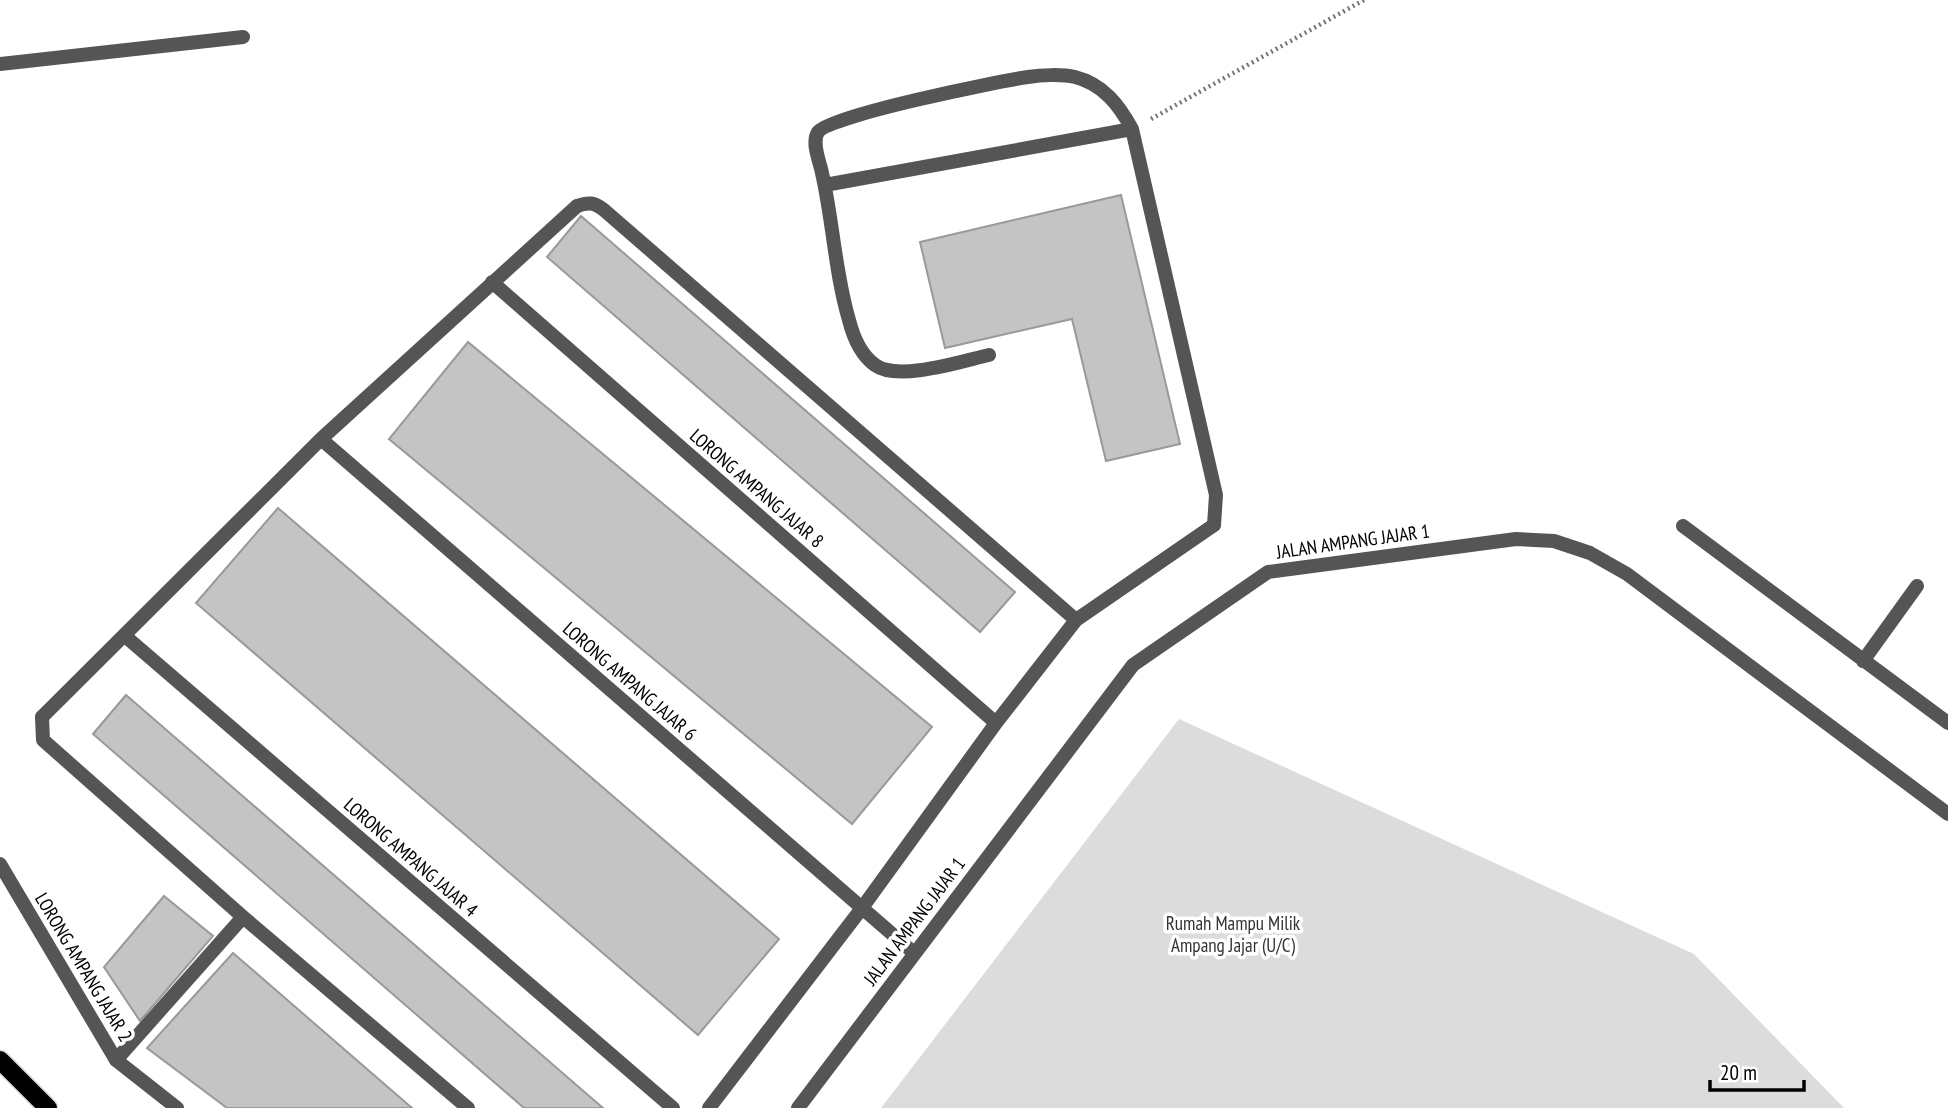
<svg xmlns="http://www.w3.org/2000/svg" width="1948" height="1108" font-family="'PT Sans Narrow',sans-serif">
<rect width="100%" height="100%" fill="#fff"/>
<path fill="#dcdcdc" d="M 1179,719 L 1694,954 L 1844,1108 L 881,1108 Z"/>
<path fill="#c4c4c4" stroke="#999" stroke-width="2" d="M 1121,195 L 1180,444 L 1106,461 L 1072,319 L 945,348 L 920,242 Z
M 581,216 L 1015,592 L 980,632 L 547,257 Z
M 468,342 L 932,727 L 852,824 L 389,439 Z
M 278,508 L 779,939 L 698,1035 L 196,603 Z
M 126,695 L 603,1108 L 524,1108 L 93,734 Z
M 164,896 L 213,936 L 140,1021 L 104,967 Z
M 233,953 L 412,1108 L 227,1108 L 147,1048 Z"/>
<g fill="none" stroke-linecap="round" stroke-linejoin="round">
<defs>
<path id="primary" d="M 0,1060 L 48,1108"/>
</defs>
<use href="#primary" stroke="#dbdbdb" stroke-width="21"/>
<path stroke="#777" stroke-width="4.5" stroke-dasharray="2 3.5" stroke-linecap="butt" d="M 1151,119 L 1364,0"/>
<path stroke="#555" stroke-width="14" d="M 0,64 L 243,37
M 825,185 L 1132,129 L 1216,495 L 1214,525
M 577,206 C 588,202 594,202 604,210 L 1076,620
M 989,355 C 962,361 898,382 875,365 C 861,355 853,336 849,320 C 835,273 833,221 822,173 C 820,162 811,143 818,132 C 828,116 999,81 1028,77 C 1041,75 1062,74 1075,77 C 1103,84 1119,105 1132,129
M 42,717 L 43,740 L 243,917 L 468,1108
M 116,1060 L 243,917"/>
<path stroke="#555" stroke-width="14" d="M 492,282 L 996,723
M 321,439 L 914,953
M 1683,526 L 1948,723
M 125,636 L 673,1108
M 1863,661 L 1917,586
M 42,717 L 321,439 L 577,206
M 0,864 L 116,1060 L 177,1108
M 709,1108 L 862,908 L 996,723 L 1076,620 L 1214,525
M 798,1108 L 1133,665 L 1268,572 L 1516,539 L 1554,541 L 1590,553 L 1627,574 L 1948,814"/>
<use href="#primary" stroke="#000" stroke-width="18"/>
</g>
<g text-anchor="middle" stroke-width="7" stroke-linejoin="round" paint-order="stroke">
<g font-size="19" fill="#000" stroke="#fff">
<text transform="translate(757 488) rotate(41)" y="7">LORONG AMPANG JAJAR 8</text>
<text transform="translate(1353 541) rotate(-8)" y="7">JALAN AMPANG JAJAR 1</text>
<text transform="translate(630 681) rotate(41)" y="7">LORONG AMPANG JAJAR 6</text>
<text transform="translate(411 857) rotate(41)" y="7">LORONG AMPANG JAJAR 4</text>
<text transform="translate(914 921) rotate(-53)" y="7">JALAN AMPANG JAJAR 1</text>
<text transform="translate(84 967) rotate(59)" y="7">LORONG AMPANG JAJAR 2</text>
</g>
<g font-size="19" fill="#333" stroke="#fff">
<text x="1233" y="930">Rumah Mampu Milik<tspan x="1233" dy="22">Ampang Jajar (U/C)</tspan></text>
</g>
</g>
<path d="M1710 1080v10h94v-10" fill="none" stroke="#000000" stroke-width="3.5"/>
<text x="1720" y="1080" font-size="21" fill="#000000" stroke="#ffffff" stroke-width="5" paint-order="stroke">20 m</text>
</svg>
